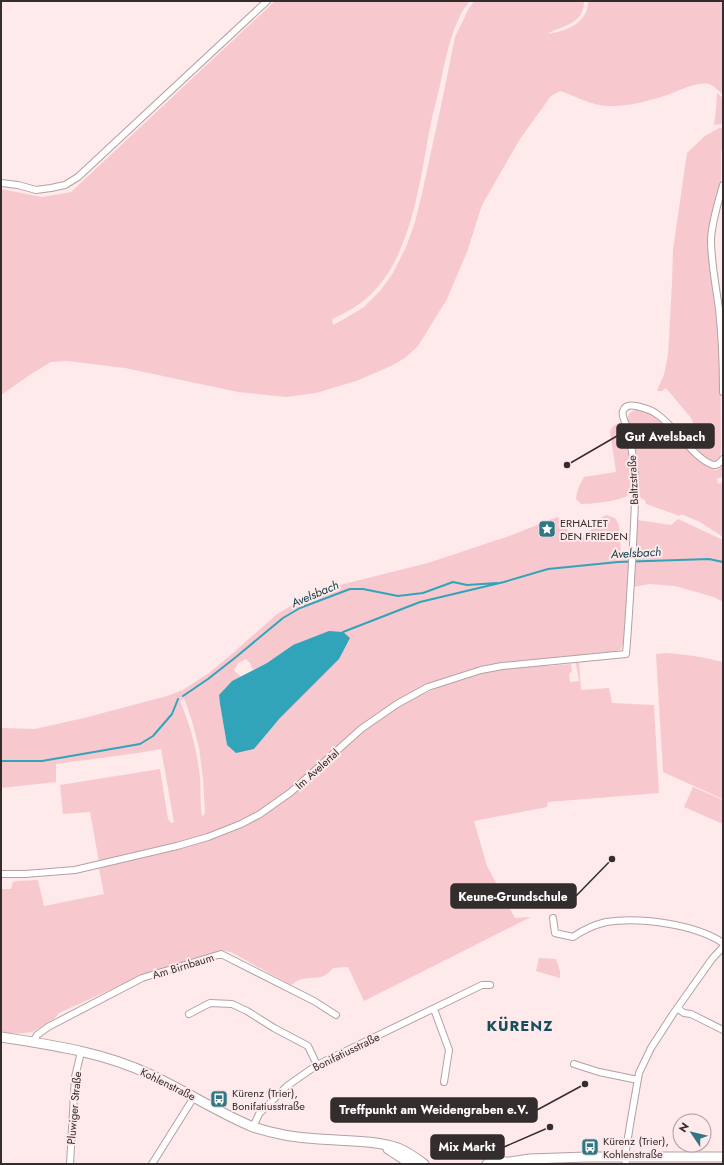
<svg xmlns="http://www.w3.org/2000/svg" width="724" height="1165" font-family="Jost,sans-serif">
<rect width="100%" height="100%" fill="#fee9eb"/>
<path fill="#f7c9ce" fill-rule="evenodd" d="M 275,1 L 470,1 C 466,6 462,11 460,16 C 450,36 446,58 441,80 C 438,96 433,111 430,127 C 420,181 411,259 368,297 C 357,307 345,313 332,319 L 333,325 L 344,319 L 364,307 L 380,291 L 393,273 L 406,247 L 415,222 L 421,198 L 441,106 L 455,37 L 468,10 L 474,1 L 584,1 C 584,25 562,25 547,34 C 565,32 589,23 588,1 L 723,1 L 723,95 C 720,92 715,87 711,85 C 697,79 675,94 661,97 C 644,102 625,107 607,106 C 591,105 575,96 560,91 L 551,96 L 520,139 L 482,205 L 467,252 L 447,299 L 418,346 L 405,358 L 391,366 L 356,381 L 316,393 L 287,397 L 238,392 L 125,368 L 67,361 L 51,362 L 31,374 L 1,395 L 1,189 L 42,197 L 71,192 Z
M 717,93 L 723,98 L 723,124 L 714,125 L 716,110 Z
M 719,128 L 723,128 L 723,148 L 721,152 L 721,181 L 719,192 L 712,215 L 709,231 L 709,256 L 720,346 L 721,453 L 719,459 L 713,461 C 703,458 691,449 689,439 L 693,422 L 691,418 L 666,388 L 662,391 L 658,391 L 657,390 L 664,375 L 668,355 L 672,284 L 673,250 L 687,153 L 705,136 Z
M 634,410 C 639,410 644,410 649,412 C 661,417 684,444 694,454 C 700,460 707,468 716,470 L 720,468 L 723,464 L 723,477 L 717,479 L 718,484 L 723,482 L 723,537 L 700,522 L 681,514 L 680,516 L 646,504 L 645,500 L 642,499 L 638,494 L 633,441 L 627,419 L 629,414 Z
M 619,423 C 623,425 624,429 626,433 C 629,442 636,488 630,494 C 623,501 591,504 581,504 L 576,499 C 577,490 580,484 584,477 L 616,472 L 610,431 L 613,426 Z
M 606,515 L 615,518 L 619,525 L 621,554 L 630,553 L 624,642 L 621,649 L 611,653 L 498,663 L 467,671 L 427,684 L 412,692 L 392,705 L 398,706 C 426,692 454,680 484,672 C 504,667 526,666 547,664 L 548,666 L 571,664 L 572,672 L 569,673 L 570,682 L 579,681 L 576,663 L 579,663 L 581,690 L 609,688 L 612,703 L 654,705 L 659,793 L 548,802 L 547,807 L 474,821 L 487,866 L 515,918 L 531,917 L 364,1001 L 348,967 L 333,968 C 321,983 313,975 299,980 C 296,981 293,984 291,985 L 231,952 L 224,951 L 194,960 L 183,962 L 147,973 L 59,1013 L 54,1019 L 32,1032 L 13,1034 L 1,1031 L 1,889 L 11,889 L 13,882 L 17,881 L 38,880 L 44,906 L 104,894 L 99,869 L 118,863 L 164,853 L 158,847 L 99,862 L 90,812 L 63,814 L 60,785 L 160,769 L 168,819 L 171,823 L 174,822 L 161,749 L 138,753 L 56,764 L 56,782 L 1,788 L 1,728 L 35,729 L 84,718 L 167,696 L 183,690 L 209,673 L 233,653 L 277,614 L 294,604 L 344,584 L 428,563 L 512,535 L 557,517 L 564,522 C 564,529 567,529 571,533 C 574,536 574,538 578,540 L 584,536 L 585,536 L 588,540 L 590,540 L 592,538 L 590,531 L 598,525 L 599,519 ZM 293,645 L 280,718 L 254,749 L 227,745 L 220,704 L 219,695 L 232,681 L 241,677 L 234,670 L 238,663 L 246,659 L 250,663 L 253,670 L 267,663 ZM 184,698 L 192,721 L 199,748 L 203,778 L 205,812 L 204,815 L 202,816 C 200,804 201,791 200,779 C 198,753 190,724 180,701 Z
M 678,519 L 723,540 L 723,602 L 714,597 L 675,586 L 649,584 L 634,587 L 637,520 L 671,525 Z
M 666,653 C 685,654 704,657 723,662 L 723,799 L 663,772 L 656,654 Z
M 693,787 L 723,800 L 723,824 L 684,807 Z
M 539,958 L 556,959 L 560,971 L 560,978 L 536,971 Z"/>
<path fill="#31a4ba" d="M 329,631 L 343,632 L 350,638 L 339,659 L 280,718 L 254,749 L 236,753 L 227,745 L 220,704 L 219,695 L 232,681 L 267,663 L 293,645 Z"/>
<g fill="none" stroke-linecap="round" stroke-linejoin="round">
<path stroke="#31a4ba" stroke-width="2" d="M 343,632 L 420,602 L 504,582 L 548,569 L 618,562 L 709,559 L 723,562
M 183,696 L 208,679 L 236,657 L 283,618 L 300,608 L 350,589 L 363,589 L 398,596 L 423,593 L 453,582 L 467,585 L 497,583
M 1,761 L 42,761 L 140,744 L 153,736 L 172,714 L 178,699"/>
<defs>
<path id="minor" d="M 1,183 L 18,185 L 36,190 L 51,188 L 65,185 L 78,177 L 267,1
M 723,185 C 718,203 712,221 711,239 C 711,263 716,286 719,309 C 722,337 723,364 723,392
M 1,874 L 25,874 L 75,870 L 177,846 L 208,837 L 241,824 L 260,814 L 291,792 L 361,729 L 397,704 L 428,687 L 481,670 L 502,666 L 626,654 C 629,618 631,582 633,545 C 634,521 636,497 635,473 C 633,457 631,440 626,425 C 625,421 621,415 623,411 C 625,405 631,405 636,406 C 644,408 651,409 658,415 C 674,426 694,458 711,464 C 716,467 720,463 723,459
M 553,918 L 555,933 L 573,937 C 583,930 594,925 606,922 C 640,917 695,924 723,943
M 677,1008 L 684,1013 L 691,1014 L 723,1030
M 434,1009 L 449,1050 L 444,1082
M 189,1014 L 210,1003 L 232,1004 L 247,1011 L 274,1028 L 308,1046 L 317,1065
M 33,1042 L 37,1035 L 48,1027 L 142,978 L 221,954 L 314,1001 L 336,1015
M 574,1064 L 599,1072 L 638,1080
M 253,1127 L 259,1114 L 287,1086 L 317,1065 L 482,985 L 490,985
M 70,1164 L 75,1077 L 81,1052
M 152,1164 L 194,1097
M 626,1164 L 625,1156 L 631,1119 L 639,1073 L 651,1048 L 673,1014 L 712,959 L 723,947"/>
<path id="secondary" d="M 1,1037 C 51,1045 103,1052 149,1074 C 184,1090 217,1112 253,1127 C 274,1134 297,1138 319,1139 C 343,1141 375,1140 398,1148 C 408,1152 416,1158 424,1164
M 388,1149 L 411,1164
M 487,1164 L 492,1162 L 510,1162 L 530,1159 L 587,1157 L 723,1157"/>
</defs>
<use href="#minor" stroke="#b4a1a3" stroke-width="8"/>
<use href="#secondary" stroke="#b4a1a3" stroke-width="11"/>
<use href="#minor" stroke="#fff" stroke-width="6"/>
<use href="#secondary" stroke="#fff" stroke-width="9"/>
</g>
<defs>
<symbol id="sight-square" viewBox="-11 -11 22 22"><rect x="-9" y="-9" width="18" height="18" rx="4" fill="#317684" stroke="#fee9eb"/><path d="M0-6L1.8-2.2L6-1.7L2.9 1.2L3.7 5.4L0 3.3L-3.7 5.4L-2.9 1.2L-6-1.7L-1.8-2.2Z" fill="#fff"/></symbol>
<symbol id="bus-square" viewBox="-11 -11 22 22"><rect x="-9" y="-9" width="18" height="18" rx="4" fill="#317684" stroke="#fee9eb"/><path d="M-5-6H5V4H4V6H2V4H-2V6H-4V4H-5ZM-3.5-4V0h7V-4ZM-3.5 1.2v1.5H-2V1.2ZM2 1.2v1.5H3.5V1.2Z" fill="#fff"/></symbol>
</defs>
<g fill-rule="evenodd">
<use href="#sight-square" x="537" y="519" width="20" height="20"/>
<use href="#bus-square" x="209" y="1089" width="20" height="20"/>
<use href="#bus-square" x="580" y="1137" width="20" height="20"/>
</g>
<g text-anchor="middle" stroke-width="4" stroke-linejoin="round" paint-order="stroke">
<g font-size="11" fill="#342d2d" stroke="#fee9eb">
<text transform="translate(633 480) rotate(-93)" y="4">Baltzstraße</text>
<text transform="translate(317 769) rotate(-42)" y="4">Im Avelertal</text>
<text transform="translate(183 966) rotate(-17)" y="4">Am Birnbaum</text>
<text transform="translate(346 1052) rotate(-26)" y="4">Bonifatiusstraße</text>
<text transform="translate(168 1084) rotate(26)" y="4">Kohlenstraße</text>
<text transform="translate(74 1108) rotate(-85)" y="4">Pluwiger Straße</text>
</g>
<g font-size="11" fill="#342d2d" stroke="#fee9eb" text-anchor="start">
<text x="560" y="527">ERHALTET<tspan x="560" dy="13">DEN FRIEDEN</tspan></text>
<text x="232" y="1097">Kürenz (Trier),<tspan x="232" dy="13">Bonifatiusstraße</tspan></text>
<text x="603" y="1145">Kürenz (Trier),<tspan x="603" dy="13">Kohlenstraße</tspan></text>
</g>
<g font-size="12" font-style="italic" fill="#093d47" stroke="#fee9eb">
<text transform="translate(636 553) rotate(-3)" y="4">Avelsbach</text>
<text transform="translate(315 594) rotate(-23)" y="4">Avelsbach</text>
</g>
<g font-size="15" font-weight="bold" letter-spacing="1" fill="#164f5a" stroke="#fee9eb">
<text x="520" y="1031">KÜRENZ</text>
</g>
</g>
<path fill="none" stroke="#342d2d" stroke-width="1.5" d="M567 465L617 436M612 859L576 896M585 1084L537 1110M550 1127L504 1147"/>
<g fill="#342d2d" stroke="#fee9eb" stroke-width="1.5">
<circle cx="567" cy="465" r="4"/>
<circle cx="612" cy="859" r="4"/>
<circle cx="585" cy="1084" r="4"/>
<circle cx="550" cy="1127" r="4"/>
</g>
<g fill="#342d2d" stroke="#342d2d" stroke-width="1.5">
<rect x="617" y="424" width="97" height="24" rx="4"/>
<rect x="451" y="884" width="125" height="24" rx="4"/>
<rect x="331" y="1098" width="206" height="24" rx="4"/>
<rect x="431" y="1135" width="73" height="24" rx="4"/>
</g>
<g font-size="12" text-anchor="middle" font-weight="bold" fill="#fff">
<text x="665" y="441">Gut Avelsbach</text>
<text x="513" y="901">Keune-Grundschule</text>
<text x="434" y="1114">Treffpunkt am Weidengraben e.V.</text>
<text x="467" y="1151">Mix Markt</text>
</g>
<rect width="724" height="1165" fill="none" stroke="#342d2d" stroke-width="4"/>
<g transform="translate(692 1133) rotate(305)"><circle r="19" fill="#fee9eb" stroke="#ad9e9f"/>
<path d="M0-3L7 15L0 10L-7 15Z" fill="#317684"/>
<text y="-6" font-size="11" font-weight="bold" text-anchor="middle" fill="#342d2d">N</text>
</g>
</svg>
